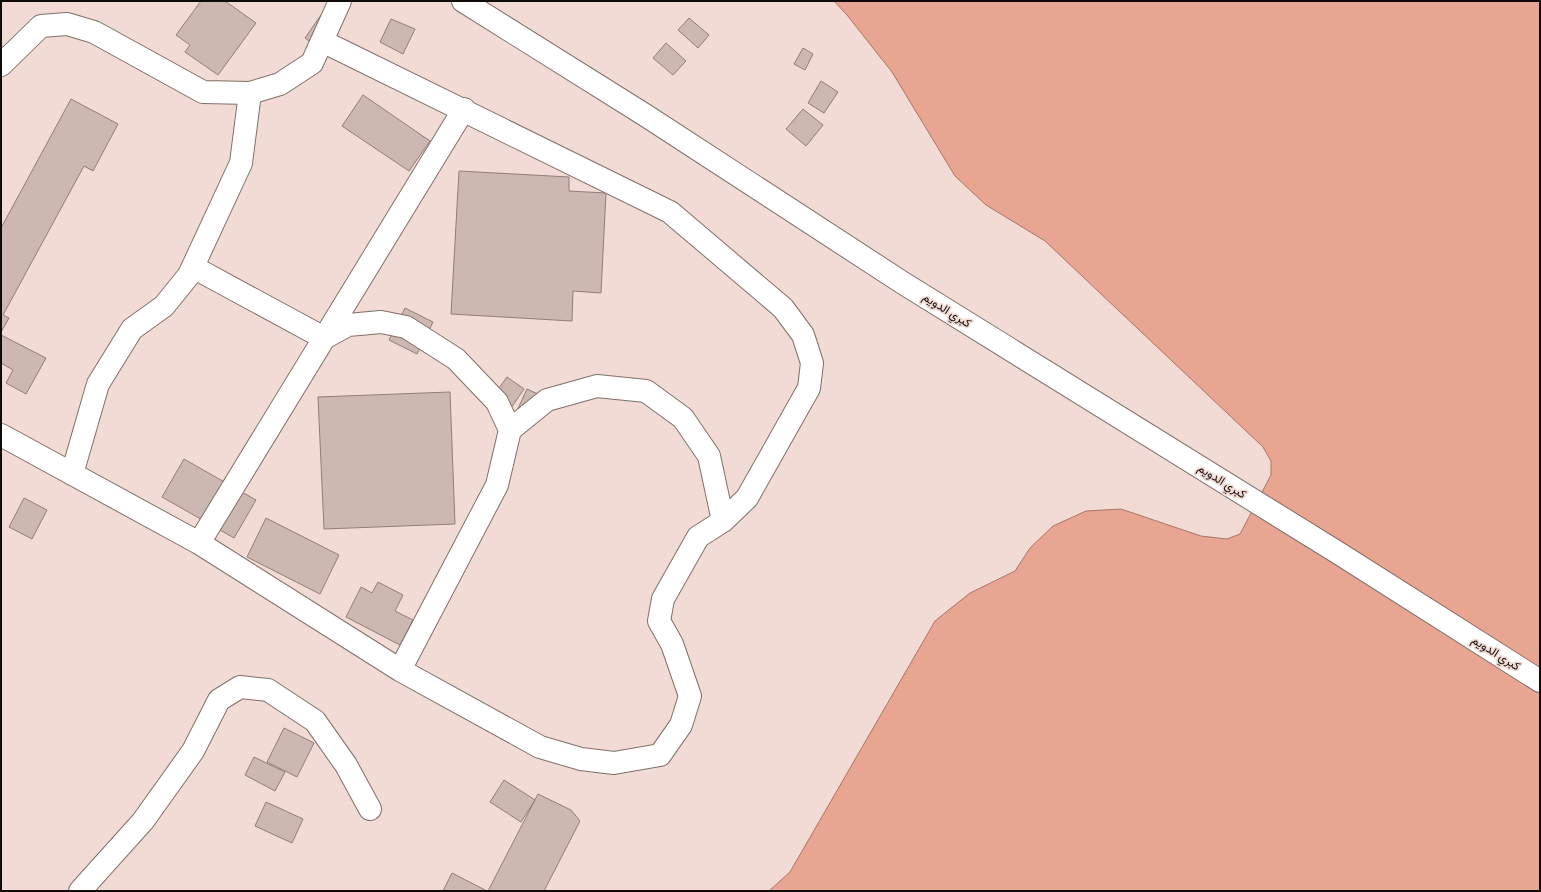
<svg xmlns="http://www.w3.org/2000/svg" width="1541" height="892" font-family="Signika,Vazirmatn,sans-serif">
<rect width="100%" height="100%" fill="#f1dbd4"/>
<path fill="#e8a591" stroke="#a77668" d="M 834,1 L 1540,1 L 1540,891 L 769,891 L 790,872 L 935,621 L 970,593 L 1015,571 L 1030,548 L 1053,526 L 1086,511 L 1121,509 L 1201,536 L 1227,539 L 1240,534 L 1271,475 L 1271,461 L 1263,447 L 1045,241 L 986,205 L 955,176 L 892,72 L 847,15 Z"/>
<path fill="#cdb8b1" stroke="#917d77" d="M 201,1 L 225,1 L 256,23 L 218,75 L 185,52 L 190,45 L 176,35 Z
M 321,15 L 331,22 L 315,45 L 305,38 Z
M 689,18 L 709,35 L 698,48 L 678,30 Z
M 391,19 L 415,29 L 403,54 L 380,42 Z
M 666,43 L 686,61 L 673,75 L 653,58 Z
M 803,48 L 813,54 L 805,70 L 794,64 Z
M 821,81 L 838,92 L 824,113 L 808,103 Z
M 363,95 L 430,141 L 409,171 L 342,126 Z
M 71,99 L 118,124 L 93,171 L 84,166 L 3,315 L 9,318 L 1,332 L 1,228 Z
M 803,109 L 823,125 L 806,146 L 786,129 Z
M 459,171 L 569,177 L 569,191 L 606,193 L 601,293 L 573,291 L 572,321 L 451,314 Z
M 405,308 L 433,322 L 417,354 L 389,340 Z
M 1,335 L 46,358 L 26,394 L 6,383 L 13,370 L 1,363 Z
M 507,377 L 524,389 L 509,411 L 491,399 Z
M 527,389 L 540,395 L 515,415 Z
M 450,392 L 455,524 L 324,529 L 318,397 Z
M 184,459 L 256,500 L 234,538 L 162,497 Z
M 24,498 L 47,510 L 32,539 L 9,527 Z
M 266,518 L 339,555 L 320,594 L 247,557 Z
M 378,582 L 403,595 L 395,611 L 413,620 L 400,645 L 346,617 L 361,587 L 372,593 Z
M 284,728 L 314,743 L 297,777 L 267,762 Z
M 254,757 L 285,772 L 275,791 L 245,775 Z
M 504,780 L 535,800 L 521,822 L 490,802 Z
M 538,794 L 571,810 L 580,821 L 544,891 L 488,891 Z
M 266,802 L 303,819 L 292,843 L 255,826 Z
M 452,873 L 487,891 L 443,891 Z"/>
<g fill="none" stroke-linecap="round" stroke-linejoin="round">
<defs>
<path id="minor" d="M 1,65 L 41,26 L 67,24 L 94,32 L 203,92 L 250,93 L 280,84 L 312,63 L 340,1
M 193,267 L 324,338 L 348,325 L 381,322 L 406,327 L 456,359 L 497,402 L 510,430 L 497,485 L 400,670
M 510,430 L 547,400 L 597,386 L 646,391 L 683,418 L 709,456 L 723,521
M 1,435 L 199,543 L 400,670 L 540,747 L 581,759 L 614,763 L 660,755 L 681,725 L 690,696 L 672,644 L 659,621 L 663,599 L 698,537 L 723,521 L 747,498 L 809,388 L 812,363 L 803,335 L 783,308 L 670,212 L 322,41
M 72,474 L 98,384 L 132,329 L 164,306 L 189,275 L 241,163 L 250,93
M 199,543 L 464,109
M 80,891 L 143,821 L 193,751 L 219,700 L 240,687 L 268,690 L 315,721 L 346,765 L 370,809"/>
<path id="major" d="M 463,1 L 645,115 L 903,283 L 1340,554 L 1540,681"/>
</defs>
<use href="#minor" stroke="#826f69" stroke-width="24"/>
<use href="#major" stroke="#826f69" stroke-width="24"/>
<use href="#minor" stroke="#fff" stroke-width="22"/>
<use href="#major" stroke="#fff" stroke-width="22"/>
</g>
<g text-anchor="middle" stroke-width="3.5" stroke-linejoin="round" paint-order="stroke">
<g font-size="12" fill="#100a08" stroke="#f1dbd4">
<text transform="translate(947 310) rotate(32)" y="4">كبري الدويم</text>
<text transform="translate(1222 481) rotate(32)" y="4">كبري الدويم</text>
<text transform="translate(1496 653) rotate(32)" y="4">كبري الدويم</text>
</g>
</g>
<rect width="1541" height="892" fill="none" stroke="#100a08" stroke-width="4"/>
</svg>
